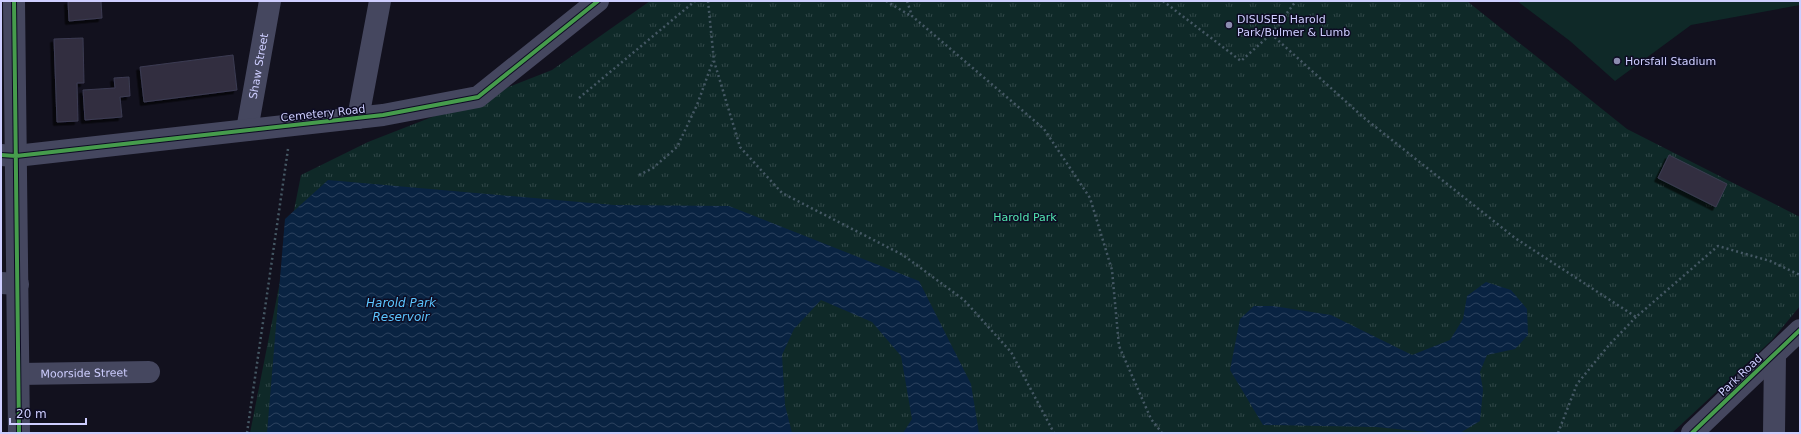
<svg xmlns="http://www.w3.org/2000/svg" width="1801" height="434" font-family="'DejaVu Sans',sans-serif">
<defs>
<pattern id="park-tufts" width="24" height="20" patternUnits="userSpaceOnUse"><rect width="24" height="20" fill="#0f2928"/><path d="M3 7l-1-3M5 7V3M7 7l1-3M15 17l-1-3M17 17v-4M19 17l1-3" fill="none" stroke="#314748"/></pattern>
<pattern id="water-waves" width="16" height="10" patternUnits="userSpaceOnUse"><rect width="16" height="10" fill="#092342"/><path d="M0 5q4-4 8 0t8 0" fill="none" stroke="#2c425e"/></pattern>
<filter id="shadow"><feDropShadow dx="-3.5" dy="3.5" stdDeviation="0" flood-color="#0009"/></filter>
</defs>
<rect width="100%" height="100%" fill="#12111e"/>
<path fill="#0f2928" d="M 1517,1 L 1800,1 L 1800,5 L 1691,25 L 1615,81 L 1570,41 Z"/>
<path fill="url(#park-tufts)" d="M 650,1 L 1467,1 L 1627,129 L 1800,217 L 1800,306 L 1772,340 L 1672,433 L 250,433 L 301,175 L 368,142 L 552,70 Z"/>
<path fill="url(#water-waves)" d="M 328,180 L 614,205 L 729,206 L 919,281 L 971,384 L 979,433 L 903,433 L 912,419 L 901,356 L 872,322 L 821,300 L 794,329 L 782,355 L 785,405 L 792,433 L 267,433 L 285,219 Z
M 1486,282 L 1511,290 L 1527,309 L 1528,335 L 1515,349 L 1487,355 L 1480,372 L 1483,390 L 1480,421 L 1460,433 L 1439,433 L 1376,427 L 1263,425 L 1230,370 L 1240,319 L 1254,306 L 1273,306 L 1331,315 L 1412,355 L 1450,340 L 1463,319 L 1467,296 Z"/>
<path fill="#302f40" stroke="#3c3b52" filter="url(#shadow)" d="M 68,1 L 101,1 L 102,18 L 69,21 Z
M 83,38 L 84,83 L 77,83 L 78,121 L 57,122 L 54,39 Z
M 233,55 L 237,90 L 144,102 L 140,67 Z
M 129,77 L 130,96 L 120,97 L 122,117 L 85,120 L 83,90 L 115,88 L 114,78 Z
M 1669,155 L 1727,184 L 1716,207 L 1658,178 Z"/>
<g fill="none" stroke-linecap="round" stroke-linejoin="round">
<path stroke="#455864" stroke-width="2.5" stroke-dasharray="2 3" stroke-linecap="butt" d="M 708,1 L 714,61 L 740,147 L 782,193 L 903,255 L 964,300 L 1011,352 L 1054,433
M 886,1 L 911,16
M 907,1 L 912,16 L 1044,129 L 1090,198 L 1112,270 L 1119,346 L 1151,419 L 1162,433
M 1163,1 L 1241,61 L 1271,34 L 1296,1
M 1271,34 L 1363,117 L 1515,238 L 1636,317 L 1718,246 L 1770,261 L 1800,275
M 579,98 L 695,1
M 639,175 L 653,168 L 677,147 L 697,105 L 713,61
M 247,433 L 288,149
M 1558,433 L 1577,384 L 1609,345 L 1636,317"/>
<g stroke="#45475f" stroke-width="22">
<path d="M 358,118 L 380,1"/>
<path id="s1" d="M 247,130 L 270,1"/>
<path d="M 1,155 L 16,156 L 383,115 L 478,97 L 598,1"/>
<path d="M 1,283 L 18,284"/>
<path id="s2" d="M 19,374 L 149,372"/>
<path d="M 1692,433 L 1800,330"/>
<path d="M 1774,433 L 1775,355"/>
</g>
<path stroke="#45475f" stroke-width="22" d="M 14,1 L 19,433"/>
<defs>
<path id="cycleway" d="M 14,1 L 19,433
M 1,155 L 16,156 L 383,115 L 478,97 L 598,1
M 1692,433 L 1800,330"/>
</defs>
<use href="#cycleway" stroke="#0d0c23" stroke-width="6"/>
<use href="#cycleway" stroke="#469c4c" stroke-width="4"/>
</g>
<g fill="#8c8cb0" stroke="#0d0c23" stroke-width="1.5">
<circle cx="1229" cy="25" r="4"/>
<circle cx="1617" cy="61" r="4"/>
</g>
<g text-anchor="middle" stroke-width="3" stroke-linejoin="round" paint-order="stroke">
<g font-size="11" fill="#ceceff" stroke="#0d0c23" text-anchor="start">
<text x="1237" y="23">DISUSED Harold<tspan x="1237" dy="13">Park/Bulmer &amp; Lumb</tspan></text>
<text x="1625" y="65">Horsfall Stadium</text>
</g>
<g font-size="11" fill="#ceceff" stroke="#0d0c23">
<text dy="4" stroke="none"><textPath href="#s1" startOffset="65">Shaw Street</textPath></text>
<text transform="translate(323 113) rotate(-6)" y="4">Cemetery Road</text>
<text dy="4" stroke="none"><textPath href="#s2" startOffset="65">Moorside Street</textPath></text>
<text transform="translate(1740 375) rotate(-43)" y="4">Park Road</text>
</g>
<g font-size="11" fill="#52e7b1" stroke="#0d0c23">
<text x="1025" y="221">Harold Park</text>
</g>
<g font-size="12" font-style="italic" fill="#5cc6ff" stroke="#0d0c23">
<text x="401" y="307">Harold Park<tspan x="401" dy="14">Reservoir</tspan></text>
</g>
</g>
<rect width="1801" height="434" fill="none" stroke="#ceceff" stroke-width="4"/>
<path d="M10 418v6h76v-6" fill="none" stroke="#ceceff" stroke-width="2"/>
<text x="16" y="418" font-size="12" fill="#ceceff" stroke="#0d0c23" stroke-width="3" paint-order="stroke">20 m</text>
</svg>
